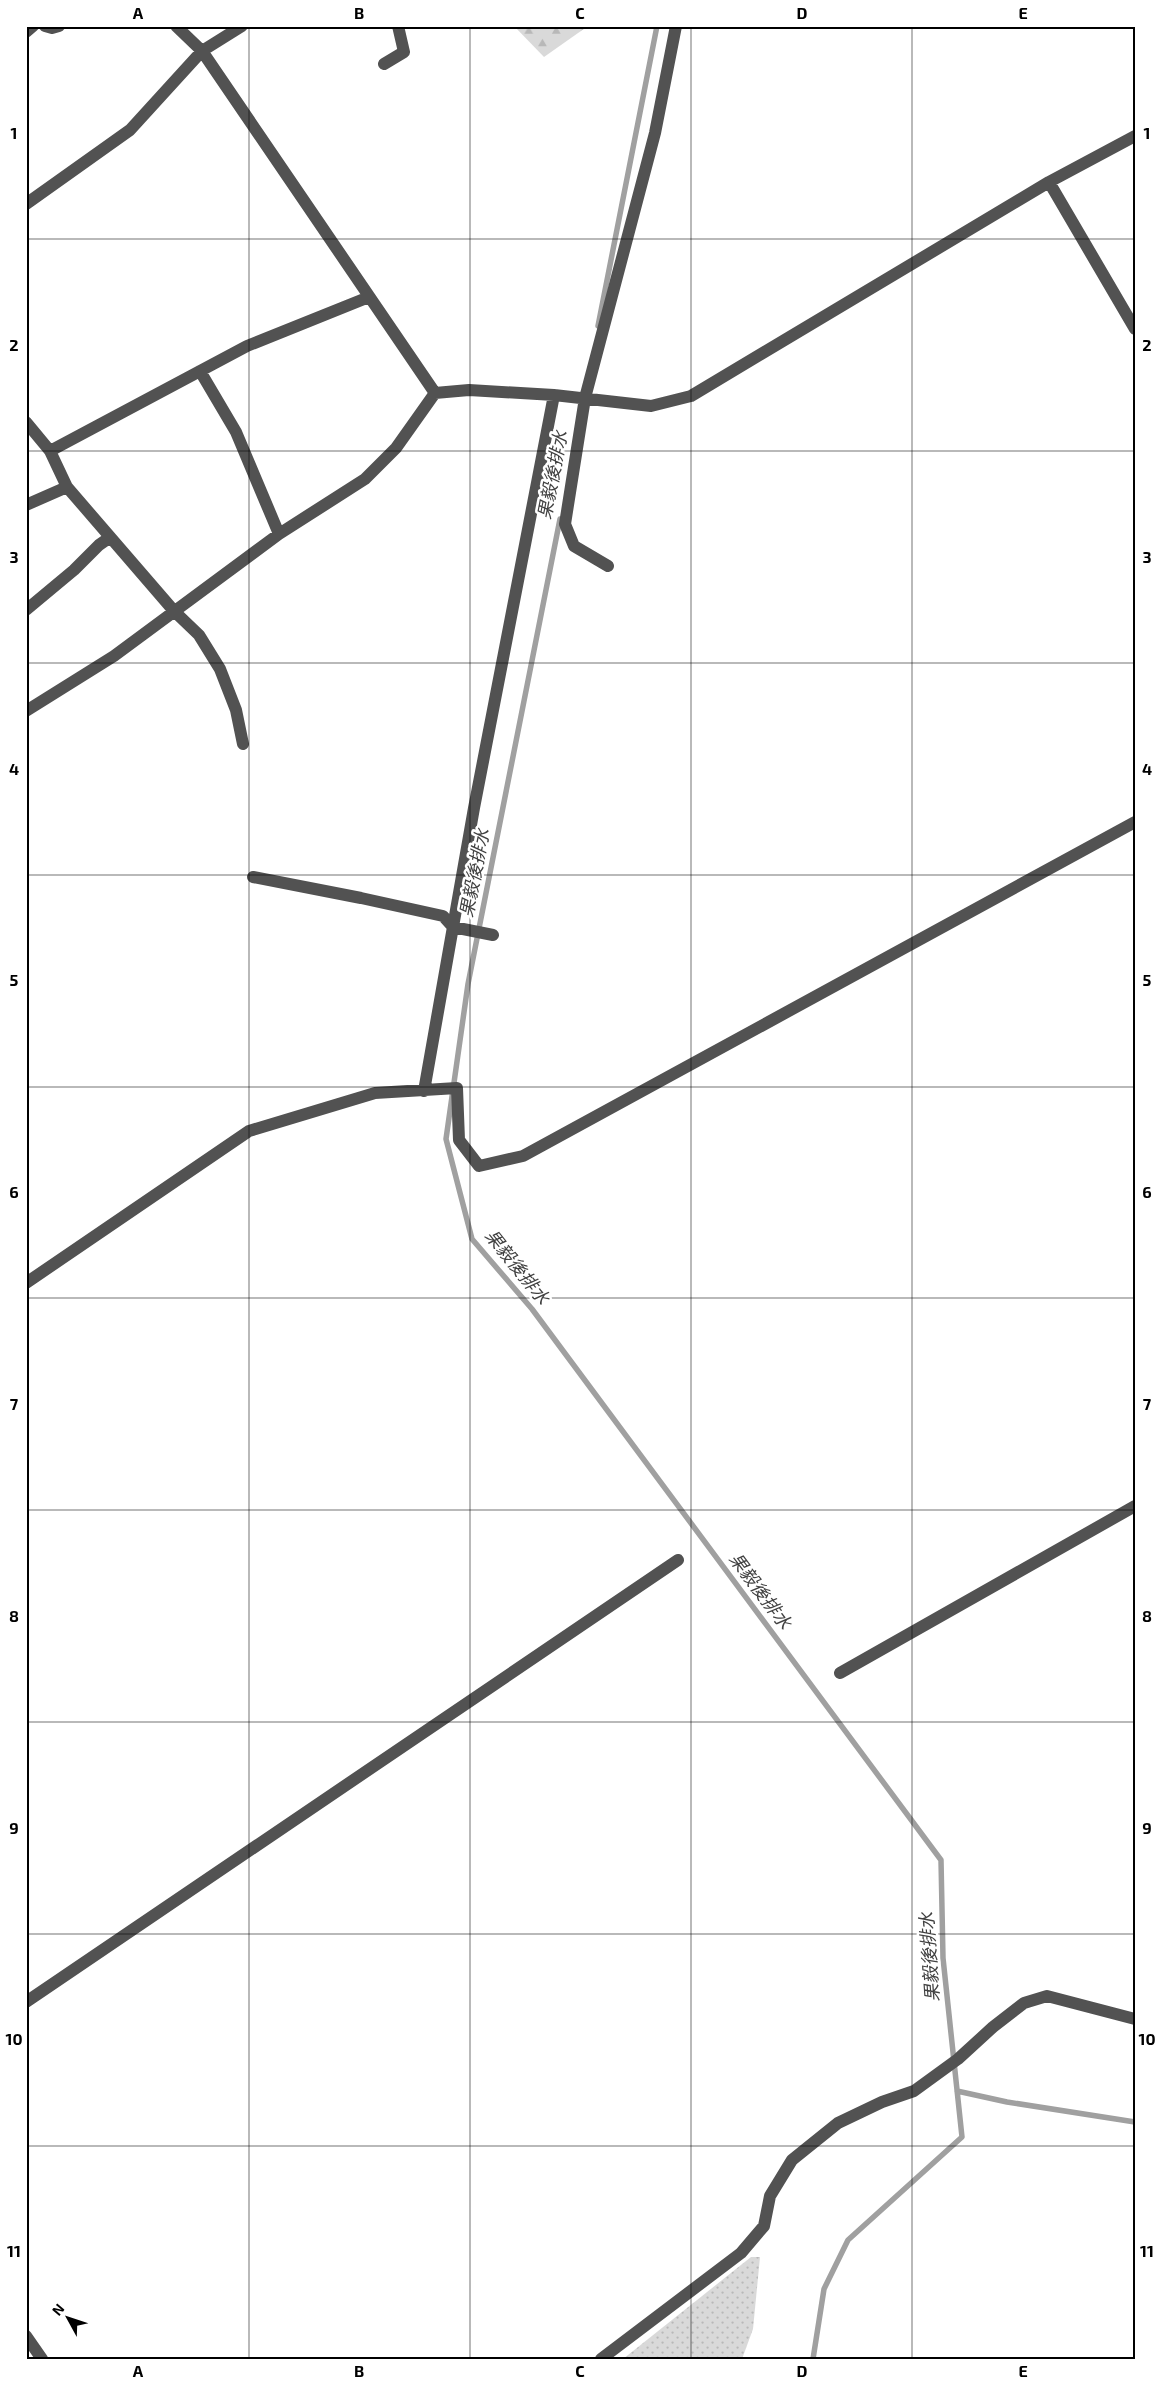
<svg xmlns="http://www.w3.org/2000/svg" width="1161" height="2385" font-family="'Exo 2','Noto Sans TC',sans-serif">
<defs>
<pattern id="grass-dots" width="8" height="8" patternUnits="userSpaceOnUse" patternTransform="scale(1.25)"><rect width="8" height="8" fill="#d9d9d9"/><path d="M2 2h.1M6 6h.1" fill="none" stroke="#b8b8b8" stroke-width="1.8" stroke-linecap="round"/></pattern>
<pattern id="forest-firs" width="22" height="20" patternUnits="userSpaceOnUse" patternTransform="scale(1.25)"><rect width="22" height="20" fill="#d9d9d9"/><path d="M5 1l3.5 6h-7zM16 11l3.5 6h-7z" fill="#b8b8b8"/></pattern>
</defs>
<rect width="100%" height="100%" fill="#fff"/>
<path fill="url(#grass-dots)" d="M 751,2257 L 760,2257 L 753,2329 L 742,2359 L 623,2359 Z"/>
<path fill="url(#forest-firs)" d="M 514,26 L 588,26 L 544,57 Z"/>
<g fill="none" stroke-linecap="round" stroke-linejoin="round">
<path stroke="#a0a0a0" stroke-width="5.5" d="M 598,326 L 657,26
M 560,519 L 468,984 L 446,1139 L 472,1239 L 532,1309 L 941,1860 L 943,1958 L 962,2137 L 848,2240 L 824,2289 L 813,2359
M 957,2091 L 1007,2102 L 1135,2122"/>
<path stroke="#525252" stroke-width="12" d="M 45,26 L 52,28 L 59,26
M 176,26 L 202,51 L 435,393 L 469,390 L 554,395 L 651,406 L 691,396 L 1049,182 L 1135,136
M 26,32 L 33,26
M 384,64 L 404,52 L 398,26
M 1049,182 L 1135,329
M 26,204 L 130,130 L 202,51 L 242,26
M 200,371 L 236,432 L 279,534
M 26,422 L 50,451 L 67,487 L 174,611 L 199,635 L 220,669 L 236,710 L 243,744
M 50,451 L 247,346 L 369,297
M 26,505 L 67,487
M 608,566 L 574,546 L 565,524 L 585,398 L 655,133 L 676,26
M 26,610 L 74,570 L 99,545 L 109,538
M 26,711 L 114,656 L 279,534 L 365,479 L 396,448 L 435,393
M 253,877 L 361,898 L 443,916 L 453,927 L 493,935
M 424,1091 L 474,808 L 554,395
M 26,1283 L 249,1131 L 375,1093 L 457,1088 L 459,1140 L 479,1166 L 523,1156 L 1135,822
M 840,1673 L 1135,1506
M 26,2002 L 678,1560
M 26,2336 L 42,2359
M 601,2359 L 741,2253 L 764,2226 L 770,2196 L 792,2160 L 838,2123 L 882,2102 L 914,2091 L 958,2059 L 993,2027 L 1024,2003 L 1047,1996 L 1135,2019"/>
</g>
<path fill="none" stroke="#000" stroke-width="1" stroke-opacity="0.55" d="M 249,26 L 249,2359M 470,26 L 470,2359M 691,26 L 691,2359M 912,26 L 912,2359M 26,239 L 1135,239M 26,451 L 1135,451M 26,663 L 1135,663M 26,875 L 1135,875M 26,1087 L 1135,1087M 26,1298 L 1135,1298M 26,1510 L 1135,1510M 26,1722 L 1135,1722M 26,1934 L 1135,1934M 26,2146 L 1135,2146"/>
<g text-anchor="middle" stroke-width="5" stroke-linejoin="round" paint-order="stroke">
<g font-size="18" font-style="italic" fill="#414141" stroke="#fff">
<text transform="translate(553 475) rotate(-79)" y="6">果毅後排水</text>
<text transform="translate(475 873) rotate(-79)" y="6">果毅後排水</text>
<text transform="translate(517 1267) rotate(51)" y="6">果毅後排水</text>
<text transform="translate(760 1591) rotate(53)" y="6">果毅後排水</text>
<text transform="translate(930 1957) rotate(-94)" y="6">果毅後排水</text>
</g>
</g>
<rect width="1161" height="2385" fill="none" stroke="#ffffff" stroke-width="55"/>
<g transform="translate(68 2318) rotate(310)" stroke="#ffffff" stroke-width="4" paint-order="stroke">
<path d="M0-4L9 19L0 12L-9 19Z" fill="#000000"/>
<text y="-8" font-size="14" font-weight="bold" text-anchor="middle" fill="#000000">N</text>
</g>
<rect x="28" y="28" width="1106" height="2330" fill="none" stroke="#000" stroke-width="2"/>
<g font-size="16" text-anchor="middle" font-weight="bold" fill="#000">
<text x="138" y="19">A</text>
<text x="359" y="19">B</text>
<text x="580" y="19">C</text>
<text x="802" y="19">D</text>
<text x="1023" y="19">E</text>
<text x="14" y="139">1</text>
<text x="1147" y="139">1</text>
<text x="14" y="351">2</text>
<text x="1147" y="351">2</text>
<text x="14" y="563">3</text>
<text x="1147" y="563">3</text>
<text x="14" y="775">4</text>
<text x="1147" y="775">4</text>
<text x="14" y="986">5</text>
<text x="1147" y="986">5</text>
<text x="14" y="1198">6</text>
<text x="1147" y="1198">6</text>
<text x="14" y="1410">7</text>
<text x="1147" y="1410">7</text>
<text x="14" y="1622">8</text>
<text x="1147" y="1622">8</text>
<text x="14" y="1834">9</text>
<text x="1147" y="1834">9</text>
<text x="14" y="2045">10</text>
<text x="1147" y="2045">10</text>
<text x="14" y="2257">11</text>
<text x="1147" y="2257">11</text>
<text x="138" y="2377">A</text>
<text x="359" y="2377">B</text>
<text x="580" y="2377">C</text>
<text x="802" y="2377">D</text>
<text x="1023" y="2377">E</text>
</g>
</svg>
